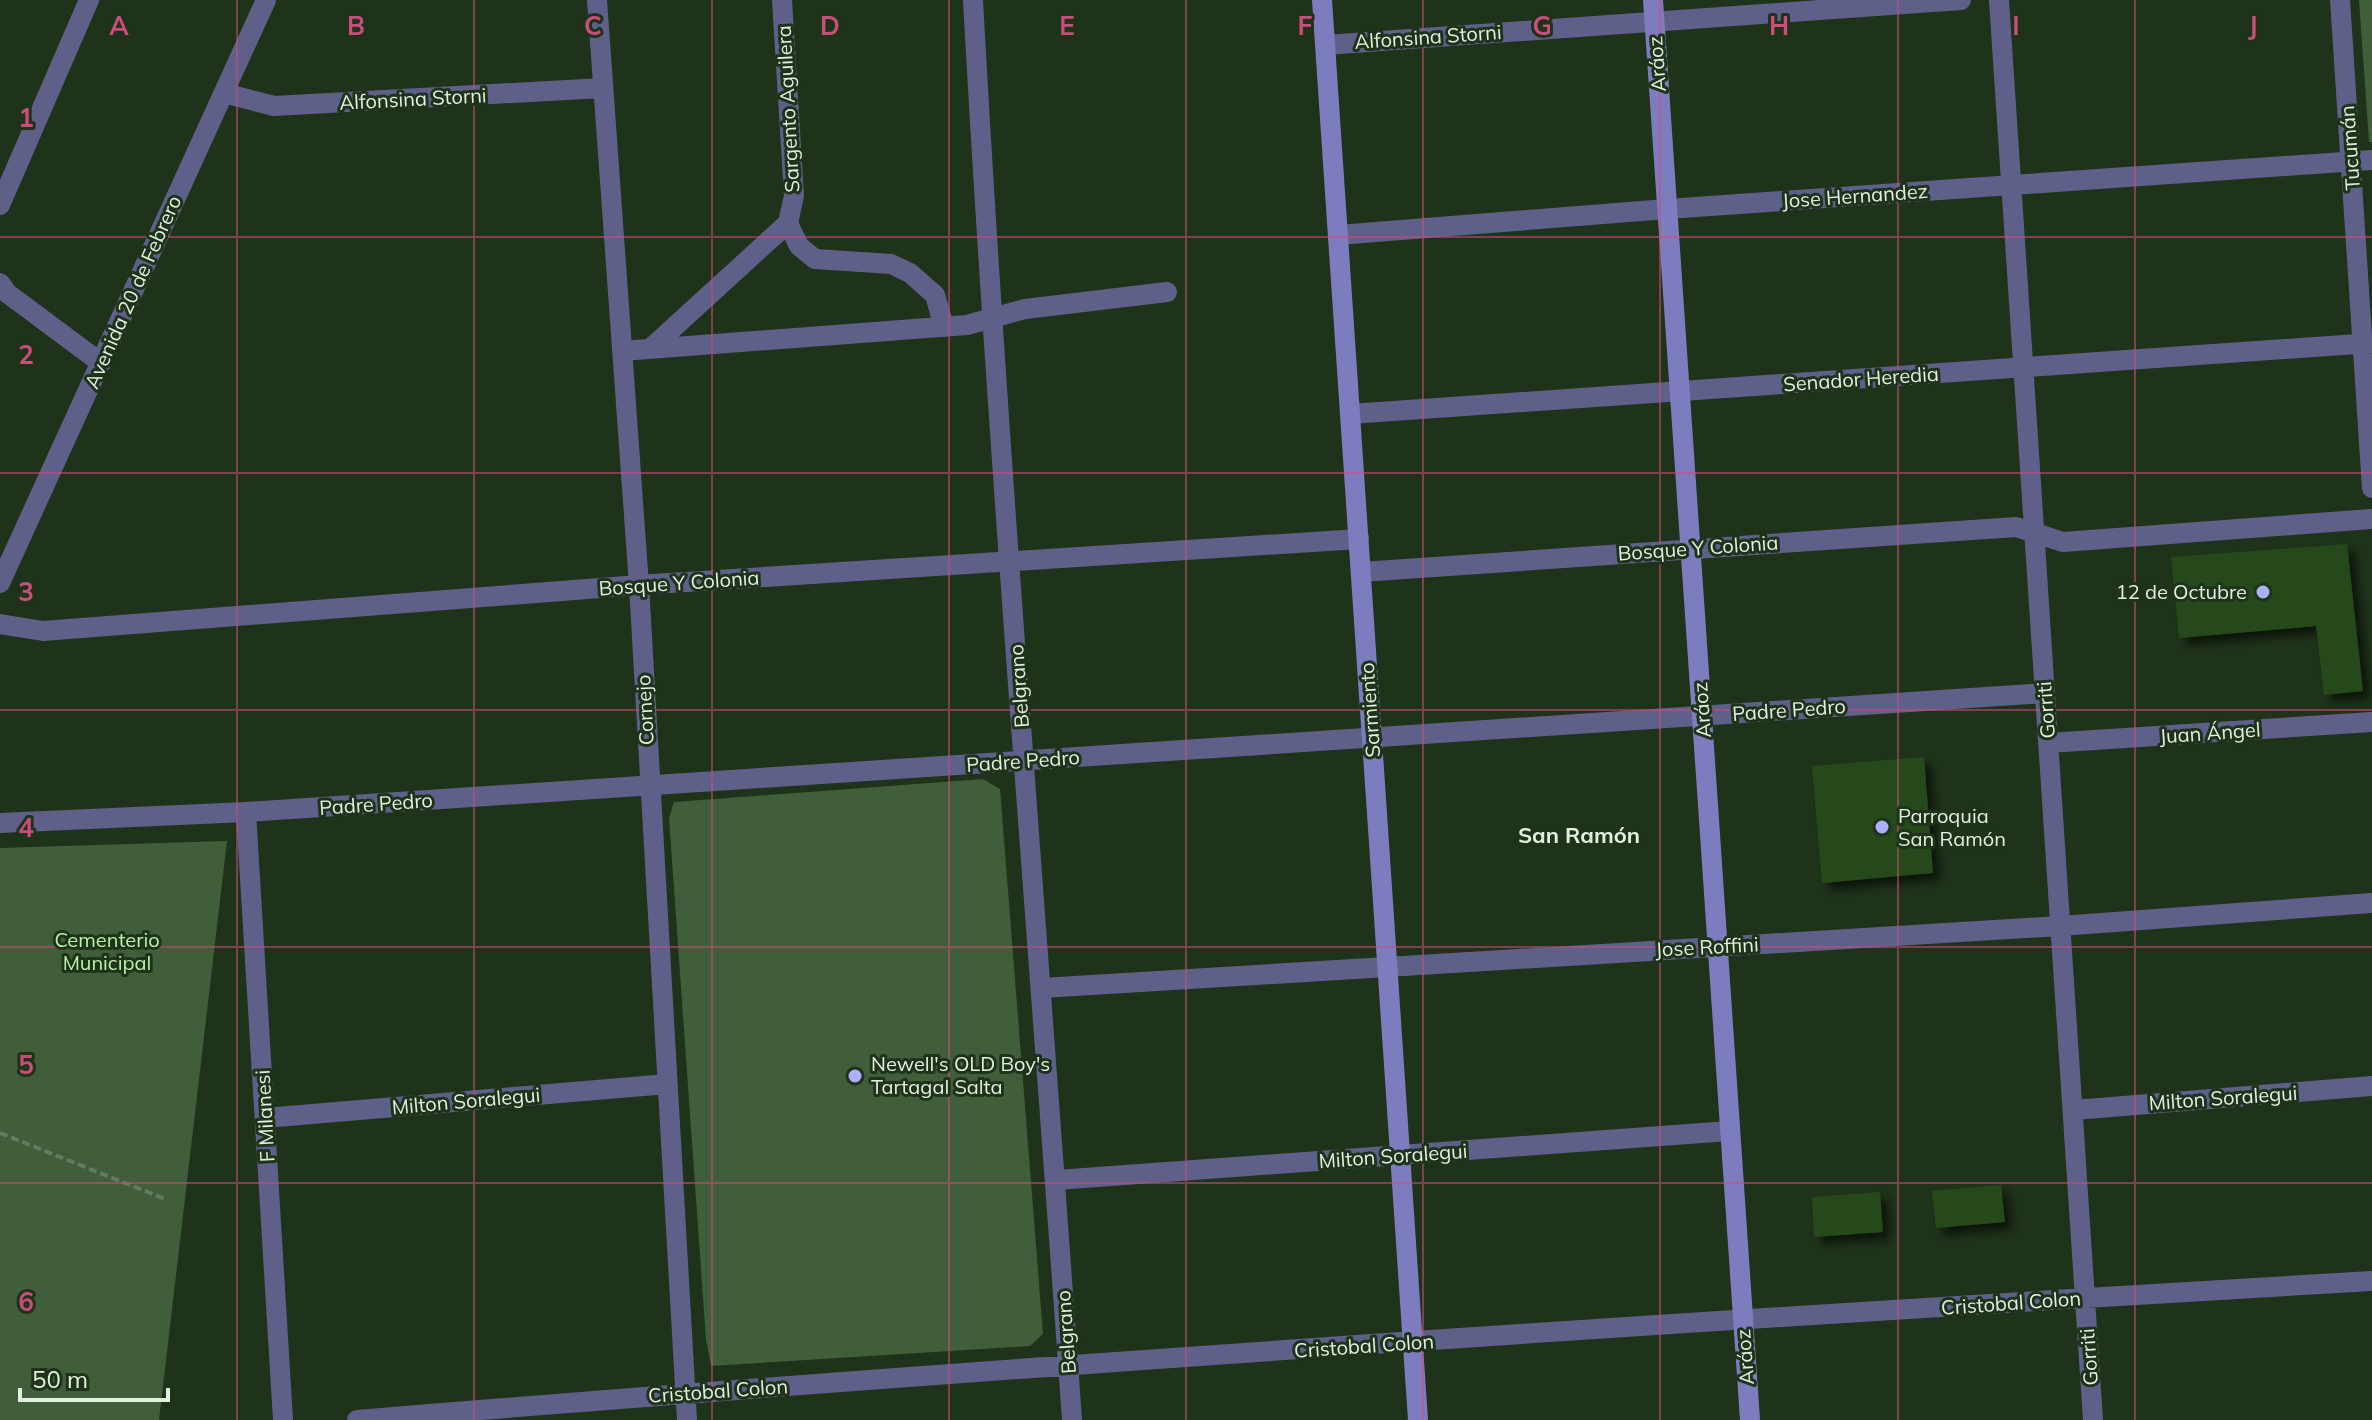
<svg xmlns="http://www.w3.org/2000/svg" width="2372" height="1420" font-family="Mulish,sans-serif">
<defs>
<filter id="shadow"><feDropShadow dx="7" dy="7" stdDeviation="4" flood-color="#0009"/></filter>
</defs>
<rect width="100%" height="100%" fill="#1f321a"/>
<path fill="#405e39" d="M 2359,0 L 2372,0 L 2372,142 L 2369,142 Z
M 983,779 L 1000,789 L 1043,1334 L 1030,1346 L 711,1366 L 706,1340 L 669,818 L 674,802 Z
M 227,841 L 159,1420 L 0,1420 L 0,848 Z"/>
<path fill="#25491b" filter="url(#shadow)" d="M 2347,544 L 2363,691 L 2324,695 L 2316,626 L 2179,638 L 2171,557 Z
M 1924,757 L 1933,873 L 1822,883 L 1812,766 Z
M 2001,1185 L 2005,1222 L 1936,1228 L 1932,1191 Z
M 1880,1192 L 1883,1232 L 1814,1237 L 1812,1197 Z"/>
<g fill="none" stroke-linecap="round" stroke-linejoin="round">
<path stroke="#667762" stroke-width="4" stroke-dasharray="8 4" stroke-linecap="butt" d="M 0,1133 L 165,1199"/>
<path stroke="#5f6089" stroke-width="20" d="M 597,0 L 639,585 L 687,1420
M 973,0 C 999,474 1039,947 1072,1420
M 1999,0 L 2093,1420
M 2340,0 L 2372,488
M 1325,45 L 1961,0
M 224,93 L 274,106 L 603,88
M 0,205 L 89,0
M 788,223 L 799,246 L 815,259 L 891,264 L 910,273 L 935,295 L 944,327
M 1338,235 L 1667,209 L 2372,160
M 0,283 L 7,293 L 101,363
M 650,349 L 788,223 L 794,196 L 782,0
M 622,351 L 967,325 L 1025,309 L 1167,292
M 1350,414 L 2372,343
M 1361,572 L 2016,527 L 2063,542 L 2372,519
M 0,583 L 266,0
M 0,624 L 43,631 L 639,585 L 1359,539
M 2048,743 L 2372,722
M 246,812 L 283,1420
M 0,823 L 246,812 L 2045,693
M 1042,988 L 2060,926 L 2372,903
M 2074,1110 L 2372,1086
M 265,1118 L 667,1084
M 1057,1180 L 1729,1131
M 357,1420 C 1028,1365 1700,1320 2372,1281"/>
<path stroke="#7c7cbe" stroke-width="20" d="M 1322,0 L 1418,1420
M 1653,0 L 1750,1420"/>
</g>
<path fill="none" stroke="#ca4e7c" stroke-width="2" stroke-opacity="0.55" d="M 237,0 L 237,1420M 474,0 L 474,1420M 712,0 L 712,1420M 949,0 L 949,1420M 1186,0 L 1186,1420M 1423,0 L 1423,1420M 1660,0 L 1660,1420M 1898,0 L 1898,1420M 2135,0 L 2135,1420M 0,237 L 2372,237M 0,473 L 2372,473M 0,710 L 2372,710M 0,947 L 2372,947M 0,1183 L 2372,1183"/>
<g fill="#adaffb" stroke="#1f321a" stroke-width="3">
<circle cx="2263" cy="592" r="8"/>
<circle cx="1882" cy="827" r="8"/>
<circle cx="855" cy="1076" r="8"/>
</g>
<g text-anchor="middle" stroke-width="6" stroke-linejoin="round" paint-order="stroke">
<g font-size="20" fill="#e3efe0" stroke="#1f321a">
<text transform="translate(1428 37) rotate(-4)" y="7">Alfonsina Storni</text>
<text transform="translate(1657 64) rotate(-94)" y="7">Aráoz</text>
<text transform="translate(413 99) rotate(-3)" y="7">Alfonsina Storni</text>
<text transform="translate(788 109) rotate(-93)" y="7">Sargento Aguilera</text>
<text transform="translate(2350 148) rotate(-94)" y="7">Tucumán</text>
<text transform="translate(1855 196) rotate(-4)" y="7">Jose Hernandez</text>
<text transform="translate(133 292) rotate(-66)" y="7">Avenida 20 de Febrero</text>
<text transform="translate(1861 379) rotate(-4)" y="7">Senador Heredia</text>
<text transform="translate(1698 548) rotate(-4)" y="7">Bosque Y Colonia</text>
<text transform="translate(679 583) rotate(-4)" y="7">Bosque Y Colonia</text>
<text transform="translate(1019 686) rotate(-94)" y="7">Belgrano</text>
<text transform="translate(645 710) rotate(-93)" y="7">Cornejo</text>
<text transform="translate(1370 710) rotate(-94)" y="7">Sarmiento</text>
<text transform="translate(1702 710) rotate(-94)" y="7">Aráoz</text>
<text transform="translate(1789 710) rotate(-4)" y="7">Padre Pedro</text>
<text transform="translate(2046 710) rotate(-94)" y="7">Gorriti</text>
<text transform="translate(2210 733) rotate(-4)" y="7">Juan Ángel</text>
<text transform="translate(1023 761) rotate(-4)" y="7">Padre Pedro</text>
<text transform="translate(376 804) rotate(-4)" y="7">Padre Pedro</text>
<text transform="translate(1707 947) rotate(-3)" y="7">Jose Roffini</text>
<text transform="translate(2223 1098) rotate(-4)" y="7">Milton Soralegui</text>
<text transform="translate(466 1101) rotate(-5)" y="7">Milton Soralegui</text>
<text transform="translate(265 1116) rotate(-93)" y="7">F Milanesi</text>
<text transform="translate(1393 1156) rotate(-4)" y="7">Milton Soralegui</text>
<text transform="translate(2011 1303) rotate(-4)" y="7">Cristobal Colon</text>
<text transform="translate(1066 1332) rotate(-94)" y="7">Belgrano</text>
<text transform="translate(1364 1346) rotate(-4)" y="7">Cristobal Colon</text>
<text transform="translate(1745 1357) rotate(-94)" y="7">Aráoz</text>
<text transform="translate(2089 1357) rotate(-94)" y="7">Gorriti</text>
<text transform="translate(718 1391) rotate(-4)" y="7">Cristobal Colon</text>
</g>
<g font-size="20" fill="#e3efe0" stroke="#1f321a" text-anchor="start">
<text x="2247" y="599" text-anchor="end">12 de Octubre</text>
<text x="1898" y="823">Parroquia<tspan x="1898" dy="23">San Ramón</tspan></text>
<text x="871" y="1071">Newell's OLD Boy's<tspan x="871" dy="23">Tartagal Salta</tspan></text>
</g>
<g font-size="20" fill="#b8f2a9" stroke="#1f321a">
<text x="107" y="947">Cementerio<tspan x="107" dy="23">Municipal</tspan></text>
</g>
<g font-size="22" font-weight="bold" fill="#e3efe0" stroke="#1f321a">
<text x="1579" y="843">San Ramón</text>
</g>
</g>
<g font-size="26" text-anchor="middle" font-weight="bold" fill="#ca4e7c" stroke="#1f321a" stroke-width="6" stroke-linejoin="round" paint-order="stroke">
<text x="119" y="35">A</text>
<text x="356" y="35">B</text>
<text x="593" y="35">C</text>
<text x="830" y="35">D</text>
<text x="1067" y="35">E</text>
<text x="1305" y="35">F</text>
<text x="1542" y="35">G</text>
<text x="1779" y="35">H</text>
<text x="2016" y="35">I</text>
<text x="2253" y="35">J</text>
<text x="26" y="127">1</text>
<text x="26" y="364">2</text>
<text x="26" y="601">3</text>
<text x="26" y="837">4</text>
<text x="26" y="1074">5</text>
<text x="26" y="1311">6</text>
</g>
<path d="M20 1388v12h148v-12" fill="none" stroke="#e3efe0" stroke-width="4"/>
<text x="32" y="1388" font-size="24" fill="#e3efe0" stroke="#1f321a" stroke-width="6" paint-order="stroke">50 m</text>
</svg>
